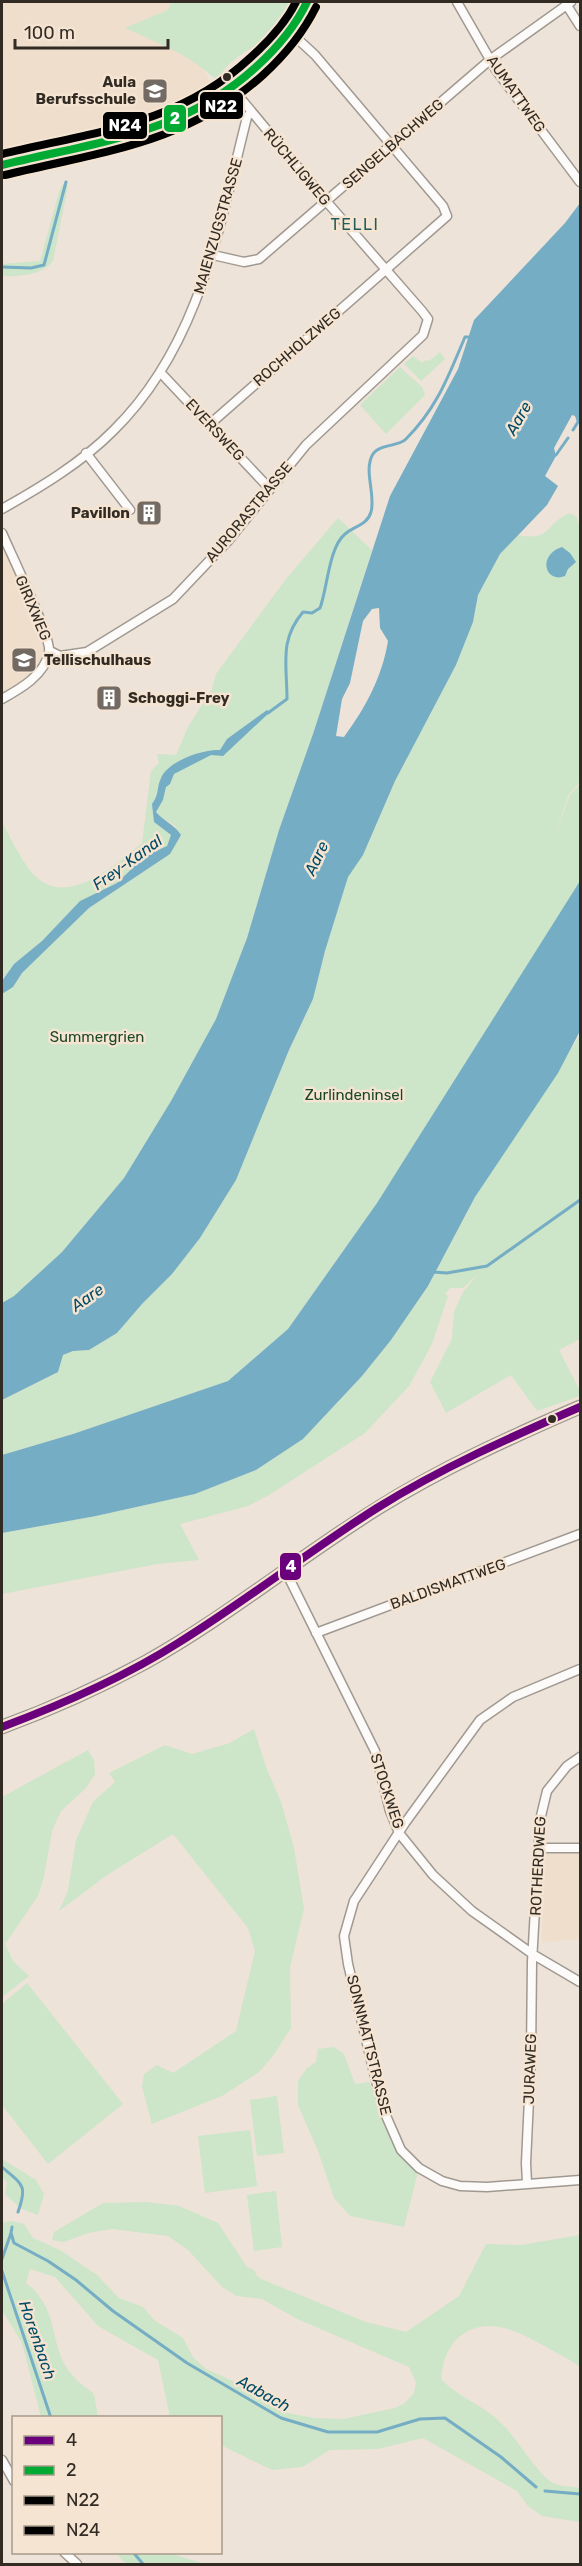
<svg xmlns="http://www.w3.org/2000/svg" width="582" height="2566" font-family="Rubik,sans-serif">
<rect width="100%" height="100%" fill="#ede3d9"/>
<path fill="#eedecb" d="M 2,2 L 171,2 L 169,10 L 126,28 L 175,50 L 202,66 L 210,82 L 210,89 L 188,104 L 164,115 L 112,130 L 2,153 Z
M 2,533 L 48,643 L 42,669 L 2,699 Z
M 580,1853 L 580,1939 L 542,1942 L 543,1854 Z"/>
<path fill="#cde5c8" d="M 171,2 L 300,2 C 280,43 266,36 235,59 C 227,64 222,74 216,80 C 191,55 158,43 125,28 L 168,10 Z
M 63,184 L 68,186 L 53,261 C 42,275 19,277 2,276 L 2,264 L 40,261 L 59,192 Z
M 440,352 L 445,359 L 421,381 L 404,364 L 413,356 L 422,363 L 426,360 L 429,361 Z
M 400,367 L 422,387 L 425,395 L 386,434 L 360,405 Z
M 570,513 L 577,517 L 580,528 L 580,782 L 569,794 L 554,838 L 570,795 L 580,784 L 580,881 L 559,917 L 377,1203 L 288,1329 L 228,1381 L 73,1434 L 2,1455 L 2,1400 L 58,1372 L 63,1355 L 73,1351 L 89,1350 L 117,1333 L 142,1304 L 172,1274 L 200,1238 L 236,1180 L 289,1050 L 313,999 L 325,951 L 348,876 L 363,855 L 395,781 L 456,665 L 473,622 L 478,595 L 500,554 L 518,535 C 552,542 545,523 570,513 Z
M 338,518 L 372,550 L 313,734 L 279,830 L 247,938 L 216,1019 L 171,1101 L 124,1178 L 62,1252 L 14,1296 L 2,1303 L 2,994 L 13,987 L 22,973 L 89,908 L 170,854 L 176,826 L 160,817 L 156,812 L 163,800 L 166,787 L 160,778 L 154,822 L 171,835 L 167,846 L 145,856 L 117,883 L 80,901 L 42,941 L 14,964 L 2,981 L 2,822 C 11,839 21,860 33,874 C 66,910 115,865 142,843 L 151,771 L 159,763 L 157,754 L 176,755 L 188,727 L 212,689 L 216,674 L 286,579 Z
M 580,1035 L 580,1339 L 559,1350 L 580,1391 L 580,1396 L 537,1411 L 511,1375 L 446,1413 L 430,1382 L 452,1339 L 454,1312 L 463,1292 L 479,1273 L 463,1288 L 450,1288 L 445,1294 L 448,1296 L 432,1344 L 409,1386 L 365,1433 L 269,1495 L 248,1506 L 180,1524 L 199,1560 L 157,1564 L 2,1594 L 2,1533 L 96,1516 L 195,1494 L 256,1470 L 303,1439 L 362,1376 L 391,1340 L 428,1286 L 475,1197 Z
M 254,1729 L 266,1767 L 281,1802 L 294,1848 L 304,1909 L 290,1967 L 291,2028 L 273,2056 L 259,2072 L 222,2096 L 152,2124 L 142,2087 L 144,2074 L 157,2065 L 173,2073 L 236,2031 L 255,1951 L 248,1928 L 173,1834 L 107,1875 L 59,1911 L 68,1891 L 76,1840 L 93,1802 L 115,1782 L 109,1773 L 165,1745 L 192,1754 L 230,1743 Z
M 88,1750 L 94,1760 L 95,1774 L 86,1788 L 61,1811 L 52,1831 L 44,1876 L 38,1896 L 5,1944 L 13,1961 L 29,1976 L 2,1997 L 2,1797 Z
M 27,1983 L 123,2104 L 48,2164 L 2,2105 L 2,2004 Z
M 334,2047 L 344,2054 L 355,2084 L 369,2082 L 401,2150 L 419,2168 L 404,2227 L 350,2216 L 334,2198 L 318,2151 L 298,2105 L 298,2081 L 307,2068 L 316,2062 L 318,2049 Z
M 277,2096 L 284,2153 L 257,2156 L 250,2100 Z
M 250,2130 L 257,2186 L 205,2193 L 198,2136 Z
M 2,2159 L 36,2180 L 44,2194 L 38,2215 L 20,2208 L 5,2194 L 7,2182 L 2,2177 Z
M 276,2191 L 282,2247 L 254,2251 L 247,2195 Z
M 146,2202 L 179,2206 L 218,2223 L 247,2267 L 254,2270 L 257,2276 L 261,2279 L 366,2322 L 406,2332 L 459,2296 L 486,2244 L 521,2245 L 580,2235 L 580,2367 C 573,2361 566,2358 557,2353 C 527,2337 491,2311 459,2337 C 447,2347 442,2364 441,2379 C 459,2398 486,2406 504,2426 C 518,2440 537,2474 553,2483 C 560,2487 573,2486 580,2488 L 580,2522 L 542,2516 L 528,2506 L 517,2491 L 423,2438 L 378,2449 L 330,2450 L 302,2467 L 272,2470 L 221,2445 L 220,2418 L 170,2417 L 158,2360 L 98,2326 L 55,2277 L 30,2269 L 26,2283 C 62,2310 47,2348 73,2376 C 79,2383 87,2388 94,2394 L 98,2417 L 41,2417 L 22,2343 L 2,2310 L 2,2223 L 11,2221 L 24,2224 L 33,2238 L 60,2250 L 97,2275 L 119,2298 L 143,2307 L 154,2320 L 183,2338 L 193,2357 L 206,2369 L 251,2389 L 267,2402 L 288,2413 L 314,2418 L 343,2419 L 395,2408 L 405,2403 L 414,2393 L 416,2382 L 409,2367 L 295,2318 L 262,2299 L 237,2296 L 222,2287 L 188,2250 L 168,2236 L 112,2229 L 88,2233 L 64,2242 L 52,2240 L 54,2232 L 103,2203 Z
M 116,2553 L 175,2553 L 175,2555 L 205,2564 L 126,2564 Z"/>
<path fill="#75adc5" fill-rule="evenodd" d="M 580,203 L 580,421 L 577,422 L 575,416 L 572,415 L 554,448 L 556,456 L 545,476 L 558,486 L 547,505 L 500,554 L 478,595 L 473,622 L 456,665 L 395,781 L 363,855 L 348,877 L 325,951 L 313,999 L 289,1050 L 236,1180 L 200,1238 L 172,1274 L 142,1304 L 117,1333 L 89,1350 L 73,1351 L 63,1355 L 58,1372 L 2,1400 L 2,1303 L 14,1296 L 62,1252 L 124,1178 L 171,1101 L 216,1019 L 247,938 L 279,830 L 313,734 L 390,496 L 458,369 L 474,320 L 565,223 ZM 379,608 L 380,628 L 388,641 C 382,677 366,707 344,737 L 336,736 L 342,699 L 350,683 L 363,621 L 372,609 Z
M 562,547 L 570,553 L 576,562 L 568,569 L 565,576 C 545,584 537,555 562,547 Z
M 267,710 L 270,712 L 223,756 L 211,755 L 174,774 L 170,784 L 166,787 L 163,800 L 156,812 C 163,821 174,824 181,835 L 170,854 L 89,908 L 22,973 L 13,987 L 2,994 L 2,981 L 14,964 L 42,941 L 80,901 L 117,883 L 145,856 L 167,846 L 171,835 L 154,822 L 152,804 C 160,793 156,789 161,778 C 168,761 203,749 220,750 L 227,739 Z
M 580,881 L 580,1031 L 558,1073 L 475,1197 L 428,1286 L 391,1340 L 362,1376 L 303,1439 L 256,1470 L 195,1494 L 96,1516 L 2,1533 L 2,1455 L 73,1434 L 228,1381 L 288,1329 L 377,1203 Z"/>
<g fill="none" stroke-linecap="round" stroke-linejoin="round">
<path stroke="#75adc5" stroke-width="3" d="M 2,267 L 31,268 L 44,265 L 66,182
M 573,430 L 578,422
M 556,455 L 568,438
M 268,713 L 287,699 C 287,665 279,640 303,612 L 312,613 L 320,608 C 327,590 329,548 344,535 C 353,526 367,526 371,512 C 376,495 363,470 373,454 C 379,444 398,447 406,439 C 437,408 448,377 465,337 L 468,337
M 433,1272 L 447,1273 L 487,1266 L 580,1200
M 2,2167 C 22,2185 28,2184 18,2212
M 12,2227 L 11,2233 L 14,2243 L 48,2261 L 76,2280 L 113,2311 L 187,2363 L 281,2418 L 328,2432 L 377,2432 L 420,2419 L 445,2418 L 501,2457 L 536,2487
M 2,2259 L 11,2233
M 2,2271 L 51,2418
M 545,2491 L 580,2494
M 133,2552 L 143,2564"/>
<defs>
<path id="minor" d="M 457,2 L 496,70 L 580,182
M 566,4 L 580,26
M 213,255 L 244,262 L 259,259 L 491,59 L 571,2
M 160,372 L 269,488
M 210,424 L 447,216 L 443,206 L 315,55 L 290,32
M 86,453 L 130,510
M 2,509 C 41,487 81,463 113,431 C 199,347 219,228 247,117 L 251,112
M 2,533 C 10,552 52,638 49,652 C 45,675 20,689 2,699
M 50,651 L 60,656 L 87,652 L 173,599 L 228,541 L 306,445 L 423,335 L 428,319 L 422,311 L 326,201 L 232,88
M 285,1570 L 375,1751 L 390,1811 L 399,1833 L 433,1875 L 472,1911 L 534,1955 L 580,1982
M 316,1633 L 580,1534
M 580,1669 L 513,1697 L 480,1720 L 405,1823 L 354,1901 L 344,1936 L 348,1964 L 376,2081 L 387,2118 L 401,2150 L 419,2168 L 442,2181 L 460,2186 L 487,2187 L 580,2180
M 538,1848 L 580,1848
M 527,2183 L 526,2163 L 531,2056 L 532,1962 L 540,1820 L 547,1791 L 567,1766 L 580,1757
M 2,2460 L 14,2481
M 64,2552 L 77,2564"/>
<path id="secondary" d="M 2,165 C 58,150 120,144 174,121 C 203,109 231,90 254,69 C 276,49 295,29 307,2
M 2,1727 C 51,1709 100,1687 146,1662 C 227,1617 299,1557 378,1508 C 442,1468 511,1437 580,1407"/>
</defs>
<use href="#minor" stroke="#a09991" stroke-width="11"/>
<use href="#secondary" stroke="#a09991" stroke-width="15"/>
<use href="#minor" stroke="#fcfbf9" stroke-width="8"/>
<use href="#secondary" stroke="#fcfbf9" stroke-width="12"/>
<defs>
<path id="bus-1" d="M 2,1727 C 63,1704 123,1678 178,1643 C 246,1601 309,1551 377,1508 C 441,1468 511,1437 580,1407"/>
<path id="bus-2" d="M 2,165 C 95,142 182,135 256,67 C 277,48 295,27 307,2"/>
<path id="bus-3" d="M 5,175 C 99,152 187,144 263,75 C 285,55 303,33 316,7"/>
<path id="bus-4" d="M 2,154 C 93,132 178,125 250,58 C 268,42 285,24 296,2"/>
</defs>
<use href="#bus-1" stroke="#f5e4d1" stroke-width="12"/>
<use href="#bus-2" stroke="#f5e4d1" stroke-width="12"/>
<use href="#bus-3" stroke="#f5e4d1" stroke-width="12"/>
<use href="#bus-4" stroke="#f5e4d1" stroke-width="12"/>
<use href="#bus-1" stroke="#6b007d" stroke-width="8"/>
<use href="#bus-2" stroke="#0a3" stroke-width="8"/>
<use href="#bus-3" stroke="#000" stroke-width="8"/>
<use href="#bus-4" stroke="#000" stroke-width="8"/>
</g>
<defs>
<symbol id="school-square" viewBox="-11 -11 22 22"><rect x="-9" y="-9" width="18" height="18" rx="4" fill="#736b63" stroke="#f5e4d1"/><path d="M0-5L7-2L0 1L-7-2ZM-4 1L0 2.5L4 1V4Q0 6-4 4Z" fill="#fff"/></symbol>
<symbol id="building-square" viewBox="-11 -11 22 22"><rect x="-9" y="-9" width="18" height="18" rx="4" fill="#736b63" stroke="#f5e4d1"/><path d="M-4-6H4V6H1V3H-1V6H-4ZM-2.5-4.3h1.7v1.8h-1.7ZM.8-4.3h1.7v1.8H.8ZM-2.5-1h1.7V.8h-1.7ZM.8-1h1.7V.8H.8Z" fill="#fff"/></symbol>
</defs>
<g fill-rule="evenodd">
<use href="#school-square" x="140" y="76" width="30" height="30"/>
<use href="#building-square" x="134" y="498" width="30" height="30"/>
<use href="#school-square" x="9" y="645" width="30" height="30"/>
<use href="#building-square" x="94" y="683" width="30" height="30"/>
</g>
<g fill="#312b24" stroke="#f5e4d1" stroke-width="2">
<circle cx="227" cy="77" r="5"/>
<circle cx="552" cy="1419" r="5"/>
</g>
<g text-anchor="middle" stroke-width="5" stroke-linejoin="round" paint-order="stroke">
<g font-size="15" font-weight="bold" fill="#312b24" stroke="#f5e4d1" text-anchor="end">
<text x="136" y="87">Aula<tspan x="136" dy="17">Berufsschule</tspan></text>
<text x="130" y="518">Pavillon</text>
<text x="44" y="665" text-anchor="start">Tellischulhaus</text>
<text x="128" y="703" text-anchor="start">Schoggi-Frey</text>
</g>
<g font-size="15" fill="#312b24" stroke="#f5e4d1">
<text transform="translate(516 94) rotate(55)" y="5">AUMATTWEG</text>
<text transform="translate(393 144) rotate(-41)" y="5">SENGELBACHWEG</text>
<text transform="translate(297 167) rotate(50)" y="5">RÜCHLIGWEG</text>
<text transform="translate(218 226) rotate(-74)" y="5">MAIENZUGSTRASSE</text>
<text transform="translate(297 347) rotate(-41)" y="5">ROCHHOLZWEG</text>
<text transform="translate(215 430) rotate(47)" y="5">EVERSWEG</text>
<text transform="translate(249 512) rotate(-50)" y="5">AURORASTRASSE</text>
<text transform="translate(33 608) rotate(67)" y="5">GIRIXWEG</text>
<text transform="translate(448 1584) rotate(-20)" y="5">BALDISMATTWEG</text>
<text transform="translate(387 1791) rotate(72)" y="5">STOCKWEG</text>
<text transform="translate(538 1866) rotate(-87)" y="5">ROTHERDWEG</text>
<text transform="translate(369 2045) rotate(76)" y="5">SONNMATTSTRASSE</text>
<text transform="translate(530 2069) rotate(-88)" y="5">JURAWEG</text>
</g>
<g font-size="15" fill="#1a4926" stroke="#f5e4d1">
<text x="97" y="1042">Summergrien</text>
<text x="354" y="1100">Zurlindeninsel</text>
</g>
<g font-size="16" letter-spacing="1.5" fill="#215b5a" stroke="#f5e4d1">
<text x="355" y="230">TELLI</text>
</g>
<g font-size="16" font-style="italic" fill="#014b66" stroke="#f5e4d1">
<text transform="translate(518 418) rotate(-60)" y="6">Aare</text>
<text transform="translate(316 858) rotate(-65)" y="6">Aare</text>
<text transform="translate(127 862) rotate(-36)" y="6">Frey-Kanal</text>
<text transform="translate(87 1297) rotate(-35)" y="6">Aare</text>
<text transform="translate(38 2340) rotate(71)" y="6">Horenbach</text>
<text transform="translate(264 2393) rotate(29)" y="6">Aabach</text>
</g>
</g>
<g stroke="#f5e4d1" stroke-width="2">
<rect x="199" y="91" width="45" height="29" rx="6" fill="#000"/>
<rect x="163" y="104" width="24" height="29" rx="6" fill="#0a3"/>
<rect x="102" y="111" width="46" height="29" rx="6" fill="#000"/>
<rect x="279" y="1552" width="23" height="29" rx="6" fill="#6b007d"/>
</g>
<g font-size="16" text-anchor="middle" font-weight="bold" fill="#fff">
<text x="221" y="112">N22</text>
<text x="175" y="124">2</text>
<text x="125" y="131">N24</text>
<text x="291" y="1572">4</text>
</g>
<rect width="582" height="2566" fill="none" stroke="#312b24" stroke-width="6"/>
<rect x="12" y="2416" width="210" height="138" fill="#f5e4d1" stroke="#a79a8c" stroke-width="1.5"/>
<rect x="24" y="2436" width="30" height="9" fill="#6b007d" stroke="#a79a8c" stroke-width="1.5"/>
<text x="66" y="2446" font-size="18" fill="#312b24">4</text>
<rect x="24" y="2466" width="30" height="9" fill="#00aa33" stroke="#a79a8c" stroke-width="1.5"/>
<text x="66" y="2476" font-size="18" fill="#312b24">2</text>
<rect x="24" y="2496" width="30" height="9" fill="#000000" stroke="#a79a8c" stroke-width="1.5"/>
<text x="66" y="2506" font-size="18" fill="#312b24">N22</text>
<rect x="24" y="2526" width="30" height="9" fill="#000000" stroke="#a79a8c" stroke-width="1.5"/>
<text x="66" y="2536" font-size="18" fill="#312b24">N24</text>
<path d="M15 39v9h153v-9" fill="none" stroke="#312b24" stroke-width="3"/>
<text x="24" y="39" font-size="18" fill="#312b24" stroke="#f5e4d1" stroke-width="4.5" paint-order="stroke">100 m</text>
</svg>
